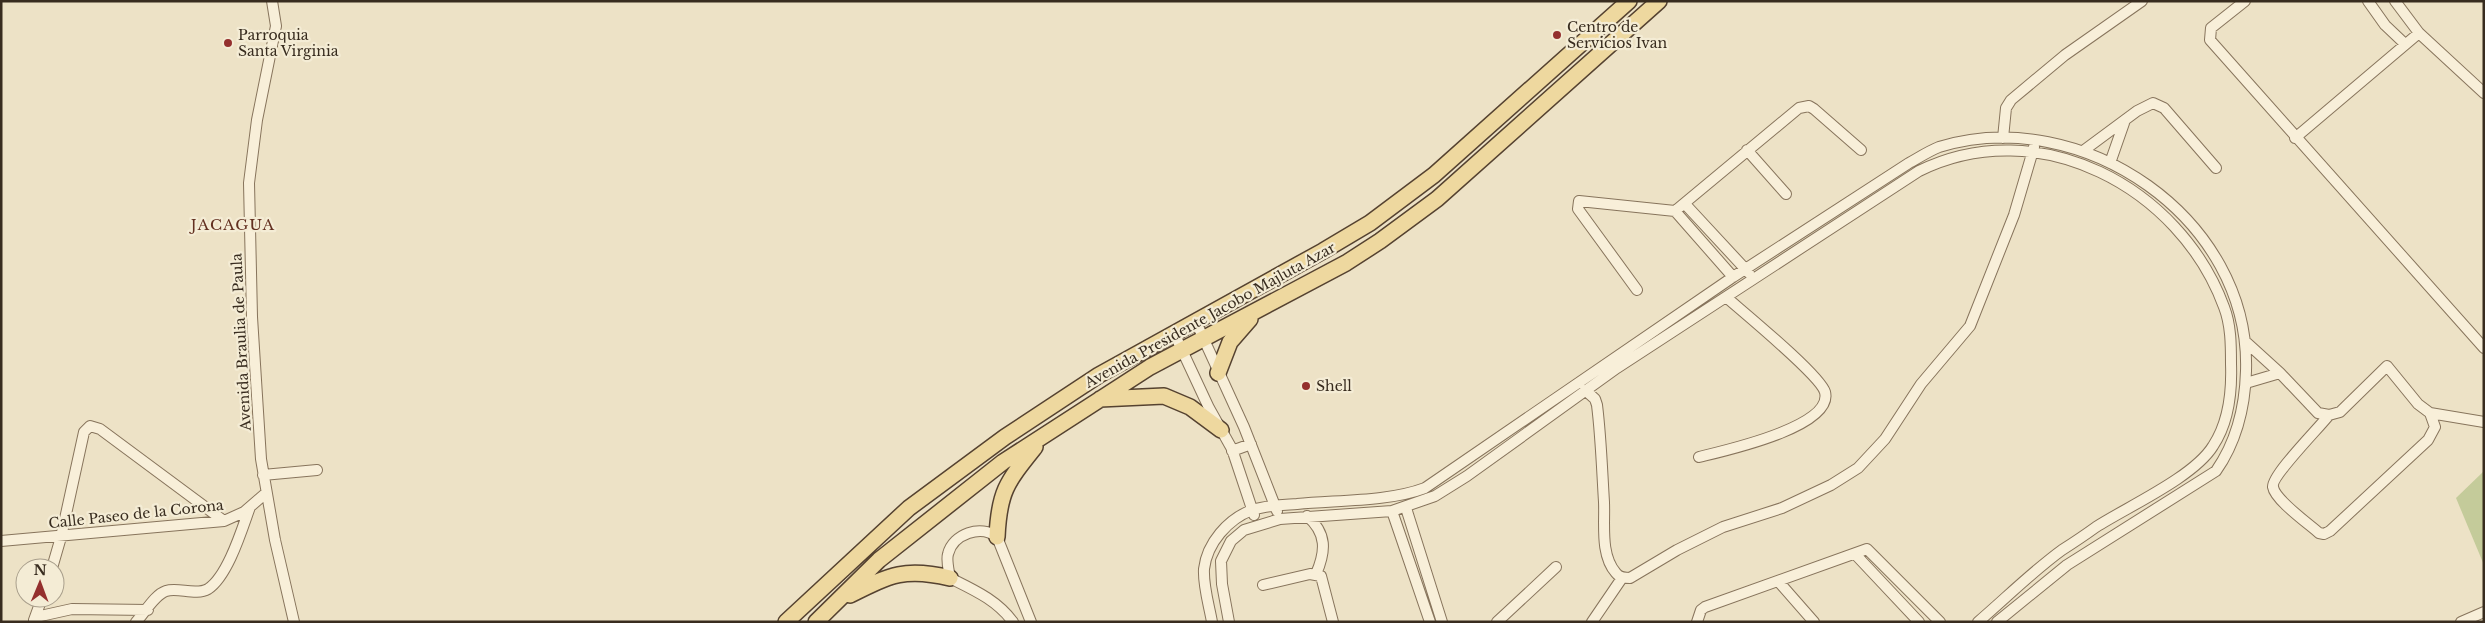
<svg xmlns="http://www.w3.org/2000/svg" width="2485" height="623" font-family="'Libre Baskerville',serif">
<rect width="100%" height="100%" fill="#ede2c6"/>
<path fill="#c4cb9a" d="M 2484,471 L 2484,565 L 2456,498 Z"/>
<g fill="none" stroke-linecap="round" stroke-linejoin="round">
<defs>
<path id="street" d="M 272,1 L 276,26 L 257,120 L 249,183 L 252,317 L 261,459 L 275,540 L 294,622
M 2245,1 L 2211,28 L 2210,40 L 2484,348
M 2368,1 L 2385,25 L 2405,44
M 2395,1 L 2419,33 L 2484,93
M 2003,138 L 2006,108 L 2011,100 L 2065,55 L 2142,1
M 2295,138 L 2419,33
M 1747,150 L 1786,194
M 2083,151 L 2137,111 L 2153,103 L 2164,108 L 2216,168
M 2110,163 L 2124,123
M 1685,204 L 1749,273
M 1675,211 L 1733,277
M 1637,290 L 1578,209 L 1579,201 L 1675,211 L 1799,108 L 1809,106 L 1814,109 L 1861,150
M 1196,322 L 1244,427 L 1277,511
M 1174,333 L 1209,408 L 1232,449 L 1254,515
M 2247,343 L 2280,373 L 2318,413 L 2329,415 L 2340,412 L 2387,366 L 2418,404 L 2430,413 L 2484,422
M 2246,383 L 2280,373
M 1585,390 L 1595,399 L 1597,405 C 1601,437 1602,470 1604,502 C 1605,524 1600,555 1616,573 C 1620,578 1625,578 1630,578 L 1677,550 L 1723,527 L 1782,508 L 1831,485 L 1858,468 L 1885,439 L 1921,384 L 1970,326 L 2014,215 L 2034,147
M 2329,415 C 2319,428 2271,476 2273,487 C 2275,500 2309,524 2319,533 L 2324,534 L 2330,531 L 2428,440 L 2435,427 L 2430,413
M 1232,451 L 1251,444
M 1699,457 C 1723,451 1834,427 1825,392 C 1820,375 1743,312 1726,297
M 263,475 L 317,470
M 1406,508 L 1442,622
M 1392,511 L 1430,622
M 1307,516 C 1327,533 1326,551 1316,574
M 1,541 L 224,521 L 244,512 L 266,493
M 1855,554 L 1919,622
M 52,568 L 61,537 L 84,432 L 90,426 L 100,429 L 224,521
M 1778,581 L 1814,622
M 1263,585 L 1310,574 L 1321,576 L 1333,622
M 36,617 L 72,609 L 148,610
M 34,620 L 42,598
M 136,622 C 145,613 154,595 166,591 C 178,587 196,596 208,589 C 228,576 242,529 250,507
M 1013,622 C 997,600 974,590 950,578 C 949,571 946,561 948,554 C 953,534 981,524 997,537 L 1031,622
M 1212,622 C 1209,605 1203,586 1204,569 C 1207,543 1228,519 1252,510 C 1267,505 1282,505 1297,504 C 1337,500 1388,502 1425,488 L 1733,277 L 1909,163 C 1918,158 1929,151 1939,147 C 2082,103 2251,219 2246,371 C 2245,407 2237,441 2216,471 L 2067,565 L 1997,622
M 1229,622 L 1222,584 L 1221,561 L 1231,541 L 1244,530 L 1280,519 L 1392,511 L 1435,496 L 1467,476 L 1617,368 L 1919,171 C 2038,112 2180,187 2224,307 C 2231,325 2231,345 2231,364 C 2232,391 2229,422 2213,446 C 2194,477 2127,507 2096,527 C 2085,535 2073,543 2062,550 C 2033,571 2006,598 1978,622
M 1497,622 L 1556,567
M 1592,622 L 1622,578
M 1697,622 L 1701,610 L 1705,607 L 1867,549 L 1940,622
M 2461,622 L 2484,612"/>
<path id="primary" d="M 1218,373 L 1230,342 L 1250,319
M 1100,399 L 1164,396 L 1190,407 L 1221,430
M 997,537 C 999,491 1007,482 1035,447
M 850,595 C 890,575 905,567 950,578
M 786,622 L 909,508 L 1005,437 L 1099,375 L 1323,251 L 1370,223 L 1434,175 L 1629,1
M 816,622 L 879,560 L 1003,462 L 1150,367 L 1346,263 L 1380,241 L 1437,199 L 1659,1"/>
</defs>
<use href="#street" stroke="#87745c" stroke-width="12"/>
<use href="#primary" stroke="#554230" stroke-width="18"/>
<use href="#street" stroke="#f8efd9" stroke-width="10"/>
<use href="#primary" stroke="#eed89f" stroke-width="15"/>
</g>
<g fill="#94302e" stroke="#f4ecd5" stroke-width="2">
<circle cx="1557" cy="35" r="5"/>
<circle cx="228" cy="43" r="5"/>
<circle cx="1306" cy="386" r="5"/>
</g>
<g text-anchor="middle" stroke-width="4.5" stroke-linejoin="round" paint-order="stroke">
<g font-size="14" fill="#382c1f" stroke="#f4ecd5" text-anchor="start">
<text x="1567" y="32">Centro de<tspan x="1567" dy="16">Servicios Ivan</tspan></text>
<text x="238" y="40">Parroquia<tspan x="238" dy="16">Santa Virginia</tspan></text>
<text x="1316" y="391">Shell</text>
</g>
<g font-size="14" fill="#382c1f" stroke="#f4ecd5">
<text transform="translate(1210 315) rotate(-29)" y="5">Avenida Presidente Jacobo Majluta Azar</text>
<text transform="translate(241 342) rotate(-93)" y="5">Avenida Braulia de Paula</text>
<text transform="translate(136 514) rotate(-6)" y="5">Calle Paseo de la Corona</text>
</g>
<g font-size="15" letter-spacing="1" fill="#633020" stroke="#f4ecd5">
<text x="233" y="230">JACAGUA</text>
</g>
</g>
<rect width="2485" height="623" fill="none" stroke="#382c1f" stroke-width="5"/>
<g transform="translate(40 583) rotate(1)"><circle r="24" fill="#f4ecd5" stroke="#a99f8c"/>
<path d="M0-4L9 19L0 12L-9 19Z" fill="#94302e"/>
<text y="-8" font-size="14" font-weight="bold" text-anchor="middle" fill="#382c1f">N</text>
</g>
</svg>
